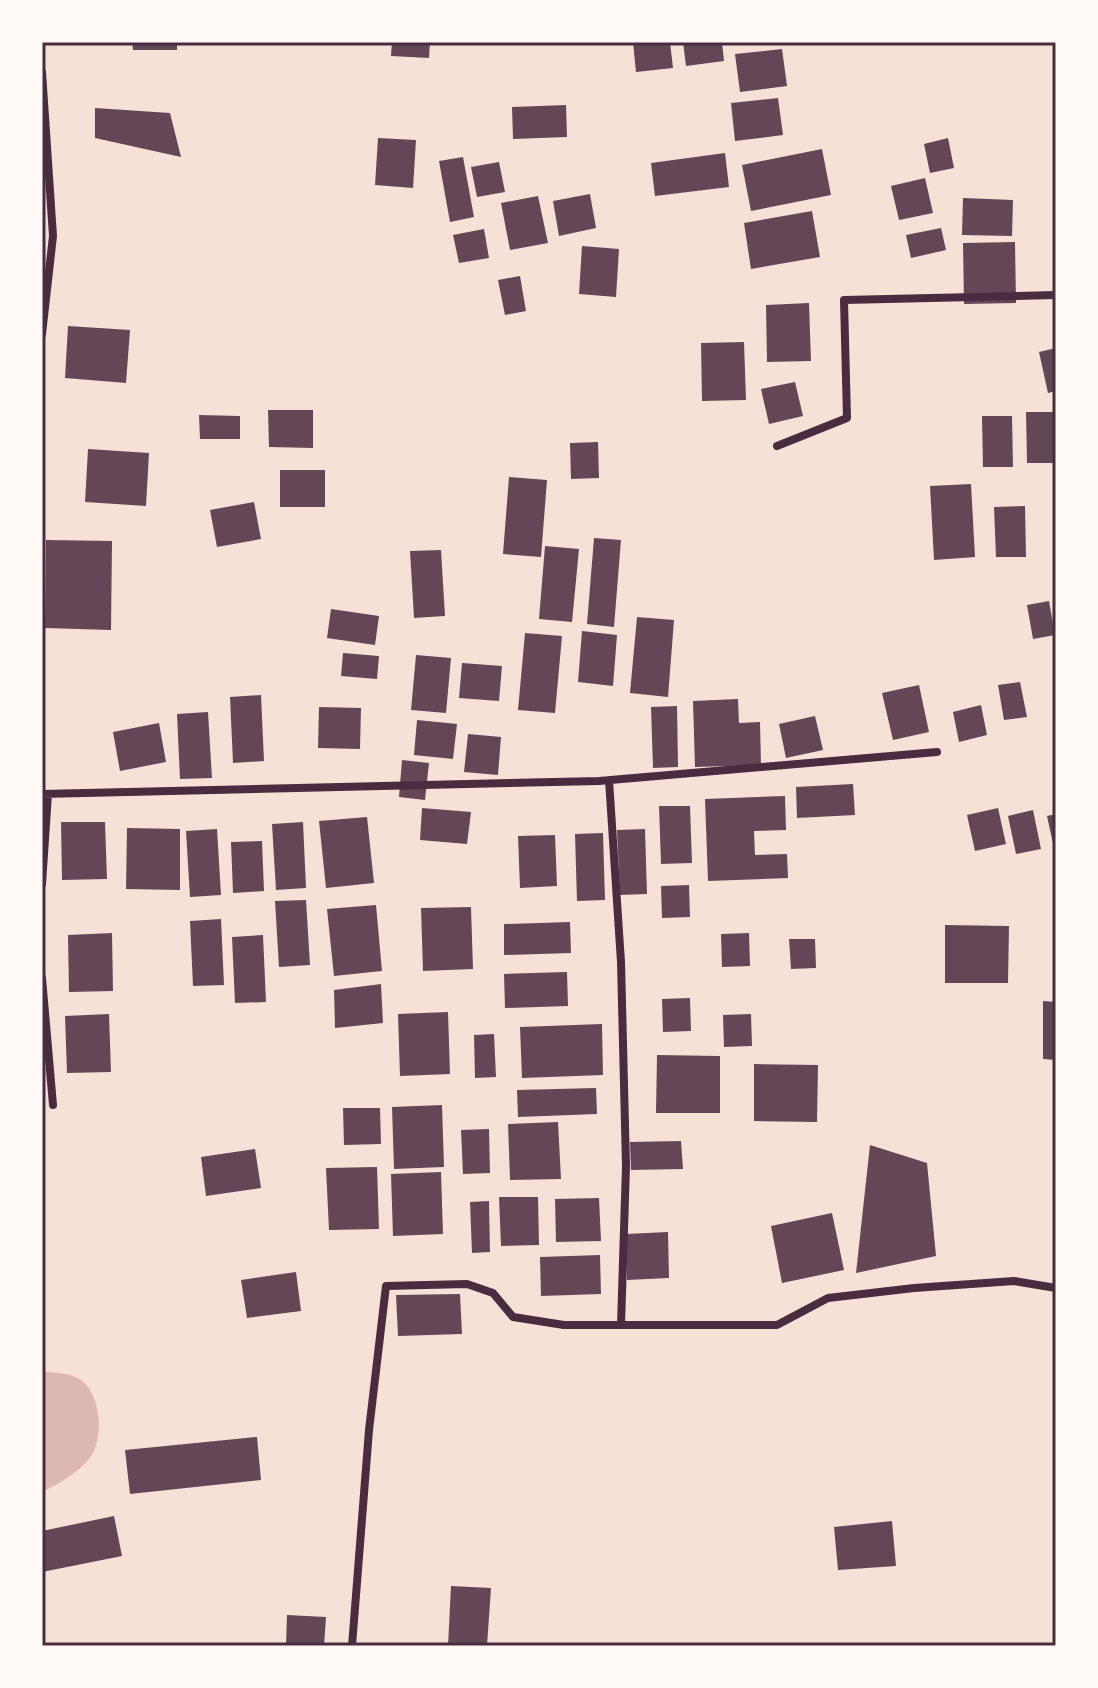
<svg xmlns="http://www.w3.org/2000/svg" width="1098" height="1688" font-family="Mulish,sans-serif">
<rect width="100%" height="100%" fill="#f7e1d7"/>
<path fill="#dcb8b0" d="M 48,1372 C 56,1373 66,1373 73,1376 C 98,1384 104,1426 95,1448 C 88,1468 60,1483 42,1492 L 42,1373 Z"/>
<path fill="#644757" d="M 132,42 L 177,42 L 177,50 L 133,50 Z
M 392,42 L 430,42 L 429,58 L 391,56 Z
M 633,42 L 670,42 L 673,68 L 636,72 Z
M 683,42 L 722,42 L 724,61 L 686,66 Z
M 782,49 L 787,86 L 740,92 L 735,54 Z
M 778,98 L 783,135 L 735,141 L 731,103 Z
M 566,105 L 567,137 L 513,139 L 512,107 Z
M 95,108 L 170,113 L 181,157 L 95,138 Z
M 378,138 L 416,140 L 413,188 L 375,185 Z
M 948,138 L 954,168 L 930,173 L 924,144 Z
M 822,149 L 831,195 L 751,211 L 742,165 Z
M 725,153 L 729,187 L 655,196 L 651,163 Z
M 463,157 L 474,217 L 450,222 L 439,161 Z
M 499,162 L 505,192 L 477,197 L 471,167 Z
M 925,178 L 933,213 L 899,220 L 891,186 Z
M 590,194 L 596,228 L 559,236 L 553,201 Z
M 538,196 L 548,243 L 510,250 L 501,203 Z
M 963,198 L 1013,200 L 1012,236 L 962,235 Z
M 812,211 L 820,257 L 751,269 L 744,223 Z
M 941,228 L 946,250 L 911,258 L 906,235 Z
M 484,229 L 489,258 L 459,263 L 453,235 Z
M 1015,242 L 1016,303 L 964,304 L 963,243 Z
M 582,246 L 619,249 L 616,297 L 579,294 Z
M 520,276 L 526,311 L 505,315 L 498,280 Z
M 809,303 L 811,361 L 767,362 L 766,305 Z
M 68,326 L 130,330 L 126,383 L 65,378 Z
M 744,342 L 746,400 L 702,401 L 701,343 Z
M 1056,348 L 1056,391 L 1048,393 L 1039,352 Z
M 795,382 L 803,416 L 769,424 L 761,389 Z
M 268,410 L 313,410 L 313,448 L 269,447 Z
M 1026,412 L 1055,412 L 1056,463 L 1027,463 Z
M 199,415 L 240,416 L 240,439 L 200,439 Z
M 982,416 L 1012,416 L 1013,467 L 983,467 Z
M 598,442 L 599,478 L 571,479 L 570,443 Z
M 88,449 L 149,453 L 146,506 L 85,502 Z
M 280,470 L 325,470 L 325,507 L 280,507 Z
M 509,477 L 547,480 L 541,557 L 503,554 Z
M 971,484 L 975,557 L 934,560 L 930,486 Z
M 254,502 L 261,539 L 217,547 L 210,510 Z
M 1025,506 L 1026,557 L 996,557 L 994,507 Z
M 594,538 L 621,540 L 614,627 L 587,624 Z
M 46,540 L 112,541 L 111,630 L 45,628 Z
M 545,546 L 579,549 L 572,622 L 539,619 Z
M 441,550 L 445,616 L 414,618 L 410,551 Z
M 1049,601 L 1055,635 L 1033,639 L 1027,605 Z
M 331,609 L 379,616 L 375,645 L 327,638 Z
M 637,617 L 674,620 L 668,697 L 630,693 Z
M 582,631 L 617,635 L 613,686 L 578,682 Z
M 525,633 L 562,636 L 555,713 L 518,710 Z
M 343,653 L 379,656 L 377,679 L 341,676 Z
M 416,655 L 451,658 L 446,713 L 411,710 Z
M 462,663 L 502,666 L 499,701 L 459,698 Z
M 1020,682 L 1027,717 L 1004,720 L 998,685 Z
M 919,685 L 929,732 L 893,740 L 882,693 Z
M 261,695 L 264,761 L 233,763 L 230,697 Z
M 738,699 L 739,723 L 760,722 L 761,765 L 695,767 L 693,701 Z
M 981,705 L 987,735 L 959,742 L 953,712 Z
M 677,706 L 678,767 L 653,768 L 651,707 Z
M 319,707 L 361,708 L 360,749 L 318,748 Z
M 208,712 L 212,778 L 180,779 L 177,714 Z
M 815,716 L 823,750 L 786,758 L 779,724 Z
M 417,720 L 457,724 L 453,759 L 414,755 Z
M 159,723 L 166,762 L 120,771 L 113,732 Z
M 468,734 L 501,737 L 498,775 L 464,772 Z
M 402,760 L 429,763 L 425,800 L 399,797 Z
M 853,784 L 855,815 L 797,818 L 796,787 Z
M 785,796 L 786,830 L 754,831 L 755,855 L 787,854 L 788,878 L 708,881 L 705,799 Z
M 659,806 L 690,806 L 692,863 L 661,864 Z
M 422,808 L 471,812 L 467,844 L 420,840 Z
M 998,808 L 1006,844 L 975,851 L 967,815 Z
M 1033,810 L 1041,849 L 1016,854 L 1008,816 Z
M 1056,814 L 1056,853 L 1055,853 L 1047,816 Z
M 367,817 L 374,883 L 326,888 L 319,821 Z
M 61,822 L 105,822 L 107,879 L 62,880 Z
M 303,822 L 306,888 L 276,890 L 272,824 Z
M 127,828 L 180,829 L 180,890 L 126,889 Z
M 217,829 L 221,895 L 190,897 L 186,831 Z
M 645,829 L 647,894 L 620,895 L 617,830 Z
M 603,833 L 605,900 L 577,901 L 575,834 Z
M 555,835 L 557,886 L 520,888 L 518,836 Z
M 262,841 L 264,891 L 233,893 L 231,842 Z
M 689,885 L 690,917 L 662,918 L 661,886 Z
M 306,900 L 310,965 L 279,967 L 275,901 Z
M 376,905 L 382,971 L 334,976 L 327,909 Z
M 471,907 L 473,969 L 423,971 L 421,908 Z
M 221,919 L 224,985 L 193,986 L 190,921 Z
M 570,922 L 571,953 L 504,955 L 504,924 Z
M 945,925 L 1009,926 L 1008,983 L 945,983 Z
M 112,933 L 113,991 L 69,992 L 68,935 Z
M 749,933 L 750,966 L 722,967 L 721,934 Z
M 263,935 L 266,1002 L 235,1003 L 232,937 Z
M 789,939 L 815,939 L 816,968 L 791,969 Z
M 567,972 L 568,1006 L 505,1008 L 504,974 Z
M 381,984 L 383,1023 L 335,1028 L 334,990 Z
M 690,998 L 691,1031 L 663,1032 L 662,999 Z
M 1043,1001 L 1056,1002 L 1056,1060 L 1043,1059 Z
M 448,1012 L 450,1074 L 400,1076 L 398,1014 Z
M 109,1014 L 111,1072 L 67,1073 L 65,1016 Z
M 751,1014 L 752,1046 L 724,1047 L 723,1015 Z
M 602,1024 L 603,1075 L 522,1078 L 520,1027 Z
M 494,1034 L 496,1077 L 475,1078 L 474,1035 Z
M 657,1055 L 720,1056 L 720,1113 L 656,1113 Z
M 754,1064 L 818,1065 L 817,1122 L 754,1121 Z
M 596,1088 L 597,1114 L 518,1117 L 517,1090 Z
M 442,1105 L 444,1167 L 394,1169 L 392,1107 Z
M 343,1108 L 380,1108 L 381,1144 L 344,1145 Z
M 558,1122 L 561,1179 L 510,1180 L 508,1124 Z
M 489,1129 L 490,1173 L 463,1174 L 461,1130 Z
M 681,1141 L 683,1169 L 631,1170 L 630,1142 Z
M 870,1145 L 927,1163 L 936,1256 L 856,1273 Z
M 255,1149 L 261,1188 L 206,1196 L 201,1157 Z
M 377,1167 L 379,1229 L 329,1230 L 326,1168 Z
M 441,1172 L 443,1234 L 393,1236 L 391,1174 Z
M 499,1197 L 538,1197 L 539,1245 L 501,1246 Z
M 599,1198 L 601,1241 L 556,1242 L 555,1199 Z
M 489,1201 L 490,1252 L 472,1253 L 470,1202 Z
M 832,1213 L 844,1270 L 782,1283 L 771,1226 Z
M 668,1232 L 669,1278 L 627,1280 L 626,1234 Z
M 600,1255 L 601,1294 L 541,1296 L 540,1257 Z
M 296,1272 L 301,1311 L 247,1318 L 241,1280 Z
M 460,1294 L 462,1334 L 398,1336 L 396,1295 Z
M 257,1437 L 261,1480 L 130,1494 L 125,1450 Z
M 114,1516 L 122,1556 L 42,1572 L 42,1531 Z
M 892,1521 L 896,1566 L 838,1570 L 834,1527 Z
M 451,1586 L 491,1588 L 487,1646 L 448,1646 Z
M 287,1615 L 326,1617 L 324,1646 L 286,1646 Z"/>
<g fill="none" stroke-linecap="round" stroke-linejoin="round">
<path stroke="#4a2c40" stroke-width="8" d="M 42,72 L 53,236 L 42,334
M 777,446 L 847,418 L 844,300 L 1056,295
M 609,780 L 621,962 L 626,1166 L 621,1325
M 42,794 L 599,781 L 937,752
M 42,884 L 48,794
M 42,978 L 53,1105
M 352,1646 L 369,1430 L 386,1286 L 467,1284 L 493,1293 L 513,1317 L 564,1325 L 777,1325 L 828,1298 L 914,1288 L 1014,1281 L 1056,1288"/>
</g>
<rect width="1098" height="1688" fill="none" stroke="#fffaf5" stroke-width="88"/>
<rect x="44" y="44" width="1010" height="1600" fill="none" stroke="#4a2c40" stroke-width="3"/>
</svg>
